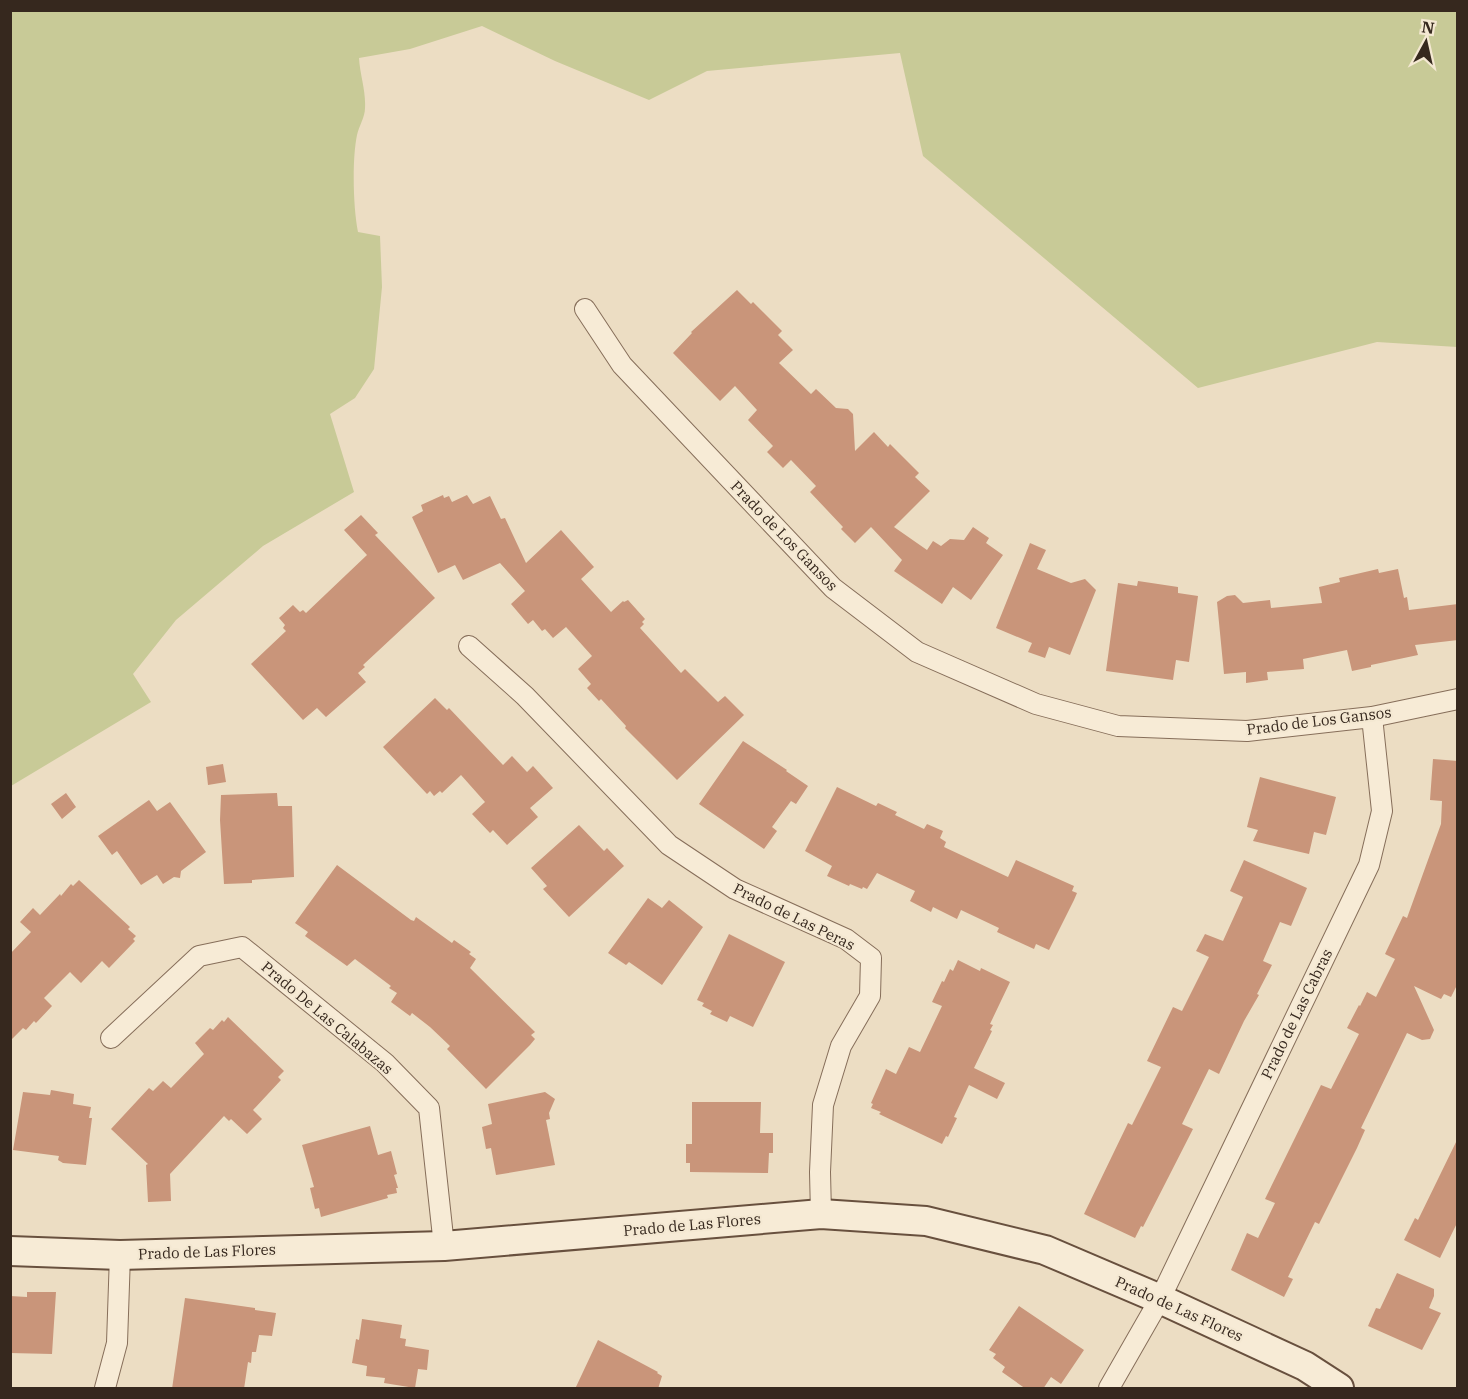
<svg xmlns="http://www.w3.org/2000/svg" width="1468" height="1399" font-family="'IBM Plex Serif',serif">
<rect width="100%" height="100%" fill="#ecddc3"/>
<path fill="#c8ca97" d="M 10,11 L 1457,11 L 1457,347 L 1377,342 L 1198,388 L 923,156 L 900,53 L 707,71 L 649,100 L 555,61 L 482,26 L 410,49 L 359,58 C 360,75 366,91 365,108 C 365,117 359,126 357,135 C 352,159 353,207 358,232 L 380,236 L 382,287 L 374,369 L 355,398 L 330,414 L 354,492 L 263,546 L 176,620 L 133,674 L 151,702 L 11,786 Z"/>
<path fill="#c9957a" d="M 737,290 L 751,304 L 753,302 L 782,331 L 778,335 L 793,350 L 779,363 L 811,394 L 816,389 L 836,408 L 848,409 L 853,414 L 855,451 L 874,432 L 888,447 L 890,444 L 919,473 L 915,477 L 930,491 L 894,527 L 927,550 L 933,541 L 941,546 L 950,539 L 964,540 L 973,527 L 989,538 L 986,543 L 1003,555 L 971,600 L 953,587 L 942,604 L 894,571 L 902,560 L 871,527 L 855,543 L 841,529 L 843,527 L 810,492 L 816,486 L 791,460 L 783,468 L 767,452 L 773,446 L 748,420 L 757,410 L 735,386 L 720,401 L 673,353 L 692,333 L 691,332 Z
M 443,495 L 444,498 L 449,496 L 452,502 L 467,495 L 473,504 L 490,496 L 501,519 L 505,518 L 526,563 L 561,530 L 594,567 L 581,579 L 611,612 L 623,601 L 624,602 L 628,600 L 645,619 L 642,622 L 644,624 L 640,628 L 681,673 L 685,669 L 718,702 L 725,696 L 744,715 L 677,780 L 625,728 L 626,726 L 601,699 L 599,701 L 587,688 L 591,684 L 578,669 L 592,656 L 566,627 L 553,638 L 545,629 L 542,631 L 533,620 L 528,624 L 511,604 L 525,591 L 500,563 L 463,580 L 455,565 L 438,573 L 412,517 L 423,511 L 421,505 Z
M 361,515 L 378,533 L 375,535 L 435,598 L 363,665 L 365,667 L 358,673 L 366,682 L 326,717 L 317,708 L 303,720 L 251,664 L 286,631 L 283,628 L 285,625 L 279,618 L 293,605 L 300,612 L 303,610 L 306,613 L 367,555 L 344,530 Z
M 1030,543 L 1046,550 L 1037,569 L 1071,583 L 1085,579 L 1096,590 L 1070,655 L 1049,647 L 1045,658 L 1028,652 L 1032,643 L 996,628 Z
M 1378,569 L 1379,573 L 1398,569 L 1404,598 L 1407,597 L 1409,610 L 1458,604 L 1458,640 L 1415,645 L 1418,655 L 1371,665 L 1371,667 L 1352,671 L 1347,650 L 1303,659 L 1304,669 L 1267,672 L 1268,680 L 1246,683 L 1246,672 L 1224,674 L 1217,602 L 1227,596 L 1235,595 L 1243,603 L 1270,600 L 1271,608 L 1322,603 L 1319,587 L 1340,582 L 1339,578 Z
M 1138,581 L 1178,587 L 1178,593 L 1198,596 L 1189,662 L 1176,660 L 1173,680 L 1106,671 L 1118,583 L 1137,586 Z
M 435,698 L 447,710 L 449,708 L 503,765 L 512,756 L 527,772 L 533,766 L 553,788 L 530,808 L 538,817 L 507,845 L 493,830 L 490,833 L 472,814 L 485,802 L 461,775 L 442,793 L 440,791 L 434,796 L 430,791 L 427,794 L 383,747 Z
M 743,741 L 787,770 L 786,771 L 808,786 L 796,804 L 791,801 L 772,827 L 777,831 L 764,849 L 699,804 Z
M 1433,759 L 1458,761 L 1458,983 L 1451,997 L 1444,994 L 1441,999 L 1414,986 L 1434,1030 L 1430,1039 L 1422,1040 L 1407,1033 L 1361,1128 L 1365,1130 L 1357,1148 L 1319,1224 L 1315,1222 L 1288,1277 L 1293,1279 L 1284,1297 L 1231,1270 L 1247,1233 L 1258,1238 L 1275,1203 L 1265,1199 L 1321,1085 L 1331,1089 L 1359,1034 L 1347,1028 L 1359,1005 L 1360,1006 L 1367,992 L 1376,997 L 1395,959 L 1385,954 L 1403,916 L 1407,918 L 1441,824 L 1442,801 L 1430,800 Z
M 223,764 L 226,782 L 208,785 L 206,767 Z
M 1260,777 L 1336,797 L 1326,835 L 1314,832 L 1309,854 L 1253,841 L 1258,830 L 1247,827 Z
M 837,787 L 876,806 L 878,803 L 897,812 L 895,815 L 924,829 L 927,824 L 943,831 L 940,838 L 946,842 L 944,847 L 1008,877 L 1016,860 L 1074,886 L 1072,891 L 1077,893 L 1074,900 L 1049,950 L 1036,944 L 1034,949 L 997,932 L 999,928 L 961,910 L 957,919 L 933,907 L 931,912 L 910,901 L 915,891 L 877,873 L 867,889 L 863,887 L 862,889 L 850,884 L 849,886 L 827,876 L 832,866 L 805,851 Z
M 66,793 L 76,807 L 62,819 L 51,804 Z
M 277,793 L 278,806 L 292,806 L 294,877 L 252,880 L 252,883 L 224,884 L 220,820 L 221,795 Z
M 149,800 L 157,811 L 170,802 L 206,852 L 181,871 L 180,878 L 174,877 L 163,884 L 157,875 L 141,885 L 117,851 L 112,855 L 98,836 Z
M 579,825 L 604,851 L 607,848 L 624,866 L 569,917 L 543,889 L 547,886 L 531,868 Z
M 1244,860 L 1307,888 L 1291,926 L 1280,922 L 1263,961 L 1272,965 L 1257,994 L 1259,995 L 1244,1021 L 1219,1074 L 1209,1069 L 1182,1124 L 1193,1129 L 1143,1227 L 1141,1226 L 1135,1238 L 1084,1214 L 1128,1123 L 1132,1125 L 1161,1067 L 1147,1061 L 1173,1007 L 1182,1011 L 1209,957 L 1196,951 L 1205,934 L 1223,941 L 1243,897 L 1230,891 Z
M 337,865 L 411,920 L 414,921 L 416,917 L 452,943 L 454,940 L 471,952 L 469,954 L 476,959 L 470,968 L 535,1032 L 531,1035 L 535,1039 L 530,1045 L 486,1089 L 447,1049 L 450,1046 L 430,1027 L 412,1013 L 410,1016 L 391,1002 L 397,993 L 389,988 L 391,986 L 355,959 L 347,966 L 305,936 L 308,932 L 295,923 Z
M 79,880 L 130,927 L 128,929 L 136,936 L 133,939 L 135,941 L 109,968 L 102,961 L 81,983 L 70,972 L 44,998 L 52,1006 L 36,1023 L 34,1021 L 26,1030 L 23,1028 L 10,1041 L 10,954 L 31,932 L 20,922 L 33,908 L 40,915 L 60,894 L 61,896 L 71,884 L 73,886 Z
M 648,898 L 662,908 L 669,900 L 703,927 L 662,985 L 629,962 L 626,965 L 608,953 Z
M 729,934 L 785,962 L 753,1027 L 730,1016 L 727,1022 L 710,1014 L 712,1011 L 702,1006 L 704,1003 L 697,1000 Z
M 958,960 L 980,971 L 981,968 L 1010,982 L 990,1024 L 993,1025 L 990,1030 L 992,1031 L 974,1068 L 1005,1083 L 997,1099 L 969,1085 L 954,1117 L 957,1118 L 948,1137 L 946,1136 L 942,1144 L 879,1114 L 881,1112 L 871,1108 L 873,1104 L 871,1103 L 886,1069 L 896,1074 L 909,1047 L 920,1052 L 942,1006 L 932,1002 L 942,981 L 944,982 L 950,969 L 953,971 Z
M 228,1017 L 284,1071 L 278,1077 L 281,1080 L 253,1110 L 262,1119 L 247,1134 L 231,1119 L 229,1121 L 224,1116 L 170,1174 L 171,1201 L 148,1202 L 146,1165 L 148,1164 L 111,1129 L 149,1088 L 153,1091 L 163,1081 L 171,1088 L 204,1054 L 195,1043 L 210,1028 L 213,1030 L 222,1020 L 224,1022 Z
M 51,1090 L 74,1094 L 73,1104 L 91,1107 L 89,1118 L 92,1118 L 86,1165 L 63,1163 L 58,1160 L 59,1156 L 13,1150 L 23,1092 L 50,1095 Z
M 545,1092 L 555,1099 L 549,1113 L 550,1119 L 546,1120 L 555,1165 L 496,1175 L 491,1148 L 486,1149 L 482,1127 L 492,1124 L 488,1104 Z
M 692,1102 L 761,1102 L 760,1133 L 773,1133 L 773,1153 L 769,1153 L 768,1173 L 690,1172 L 690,1163 L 686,1163 L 686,1144 L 692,1144 Z
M 370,1126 L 378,1155 L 391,1151 L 397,1174 L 394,1175 L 398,1188 L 396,1188 L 397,1193 L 387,1195 L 388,1198 L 321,1217 L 319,1208 L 315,1209 L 310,1188 L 314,1187 L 302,1145 Z
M 1458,1138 L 1458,1221 L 1440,1258 L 1404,1240 L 1415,1218 L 1418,1220 Z
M 1397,1273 L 1434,1289 L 1434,1296 L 1429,1308 L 1441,1313 L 1422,1350 L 1368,1326 L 1376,1308 L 1380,1309 Z
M 27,1292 L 56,1292 L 52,1354 L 10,1353 L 10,1296 L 27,1297 Z
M 185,1298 L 255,1308 L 255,1310 L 276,1313 L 272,1336 L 259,1335 L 256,1352 L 252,1352 L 251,1363 L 248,1362 L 244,1389 L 172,1389 Z
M 1019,1306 L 1084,1350 L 1061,1384 L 1051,1377 L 1043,1389 L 1026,1389 L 1002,1372 L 1005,1367 L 993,1358 L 996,1354 L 989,1350 Z
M 362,1319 L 402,1325 L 400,1338 L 406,1339 L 405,1346 L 429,1350 L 427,1370 L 418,1369 L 415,1388 L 384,1383 L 385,1378 L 366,1376 L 367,1366 L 352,1363 L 356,1339 L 359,1340 Z
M 598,1340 L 658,1372 L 657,1373 L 662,1376 L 658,1389 L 575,1389 Z"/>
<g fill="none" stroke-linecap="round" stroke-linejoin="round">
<defs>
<path id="street" d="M 585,309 L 622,365 L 833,588 L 917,652 L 1036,704 L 1118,726 L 1247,731 L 1372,717 L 1458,699
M 469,646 L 525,696 L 669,845 L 735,889 L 846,939 L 871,958 L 870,996 L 841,1046 L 823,1105 L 820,1172 L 821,1214
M 111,1038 L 199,956 L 242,947 L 385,1063 L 429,1108 L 444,1246
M 105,1388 L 117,1343 L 120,1255
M 1109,1388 L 1160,1299 L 1369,865 L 1382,811 L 1372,717"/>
<path id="secondary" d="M 10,1251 L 120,1255 L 444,1246 L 821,1214 L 926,1221 L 1045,1250 L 1160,1299 L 1305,1366 L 1339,1388"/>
</defs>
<use href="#street" stroke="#866e5a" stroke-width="22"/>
<use href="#secondary" stroke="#68503e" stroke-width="32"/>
<use href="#street" stroke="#f7ebd6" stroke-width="20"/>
<use href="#secondary" stroke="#f7ebd6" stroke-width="28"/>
</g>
<g text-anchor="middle" stroke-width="4.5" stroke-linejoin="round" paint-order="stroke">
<g font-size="15" fill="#36281e" stroke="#f4e8d2">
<text transform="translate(784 536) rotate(46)" y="5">Prado de Los Gansos</text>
<text transform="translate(1319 721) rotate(-7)" y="5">Prado de Los Gansos</text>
<text transform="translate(794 917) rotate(26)" y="5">Prado de Las Peras</text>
<text transform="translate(1297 1014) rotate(-64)" y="5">Prado de Las Cabras</text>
<text transform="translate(327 1018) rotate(40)" y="5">Prado De Las Calabazas</text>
<text transform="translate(692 1225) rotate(-5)" y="5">Prado de Las Flores</text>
<text transform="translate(207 1252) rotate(-2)" y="5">Prado de Las Flores</text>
<text transform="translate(1179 1309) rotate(24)" y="5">Prado de Las Flores</text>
</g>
</g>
<rect width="1468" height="1399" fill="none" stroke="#36281e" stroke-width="24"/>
<g transform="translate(1426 42) rotate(8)" stroke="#f4e8d2" stroke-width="4.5" paint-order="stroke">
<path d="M0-4.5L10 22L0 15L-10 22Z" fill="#36281e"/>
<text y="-9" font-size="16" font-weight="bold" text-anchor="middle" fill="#36281e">N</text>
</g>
</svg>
